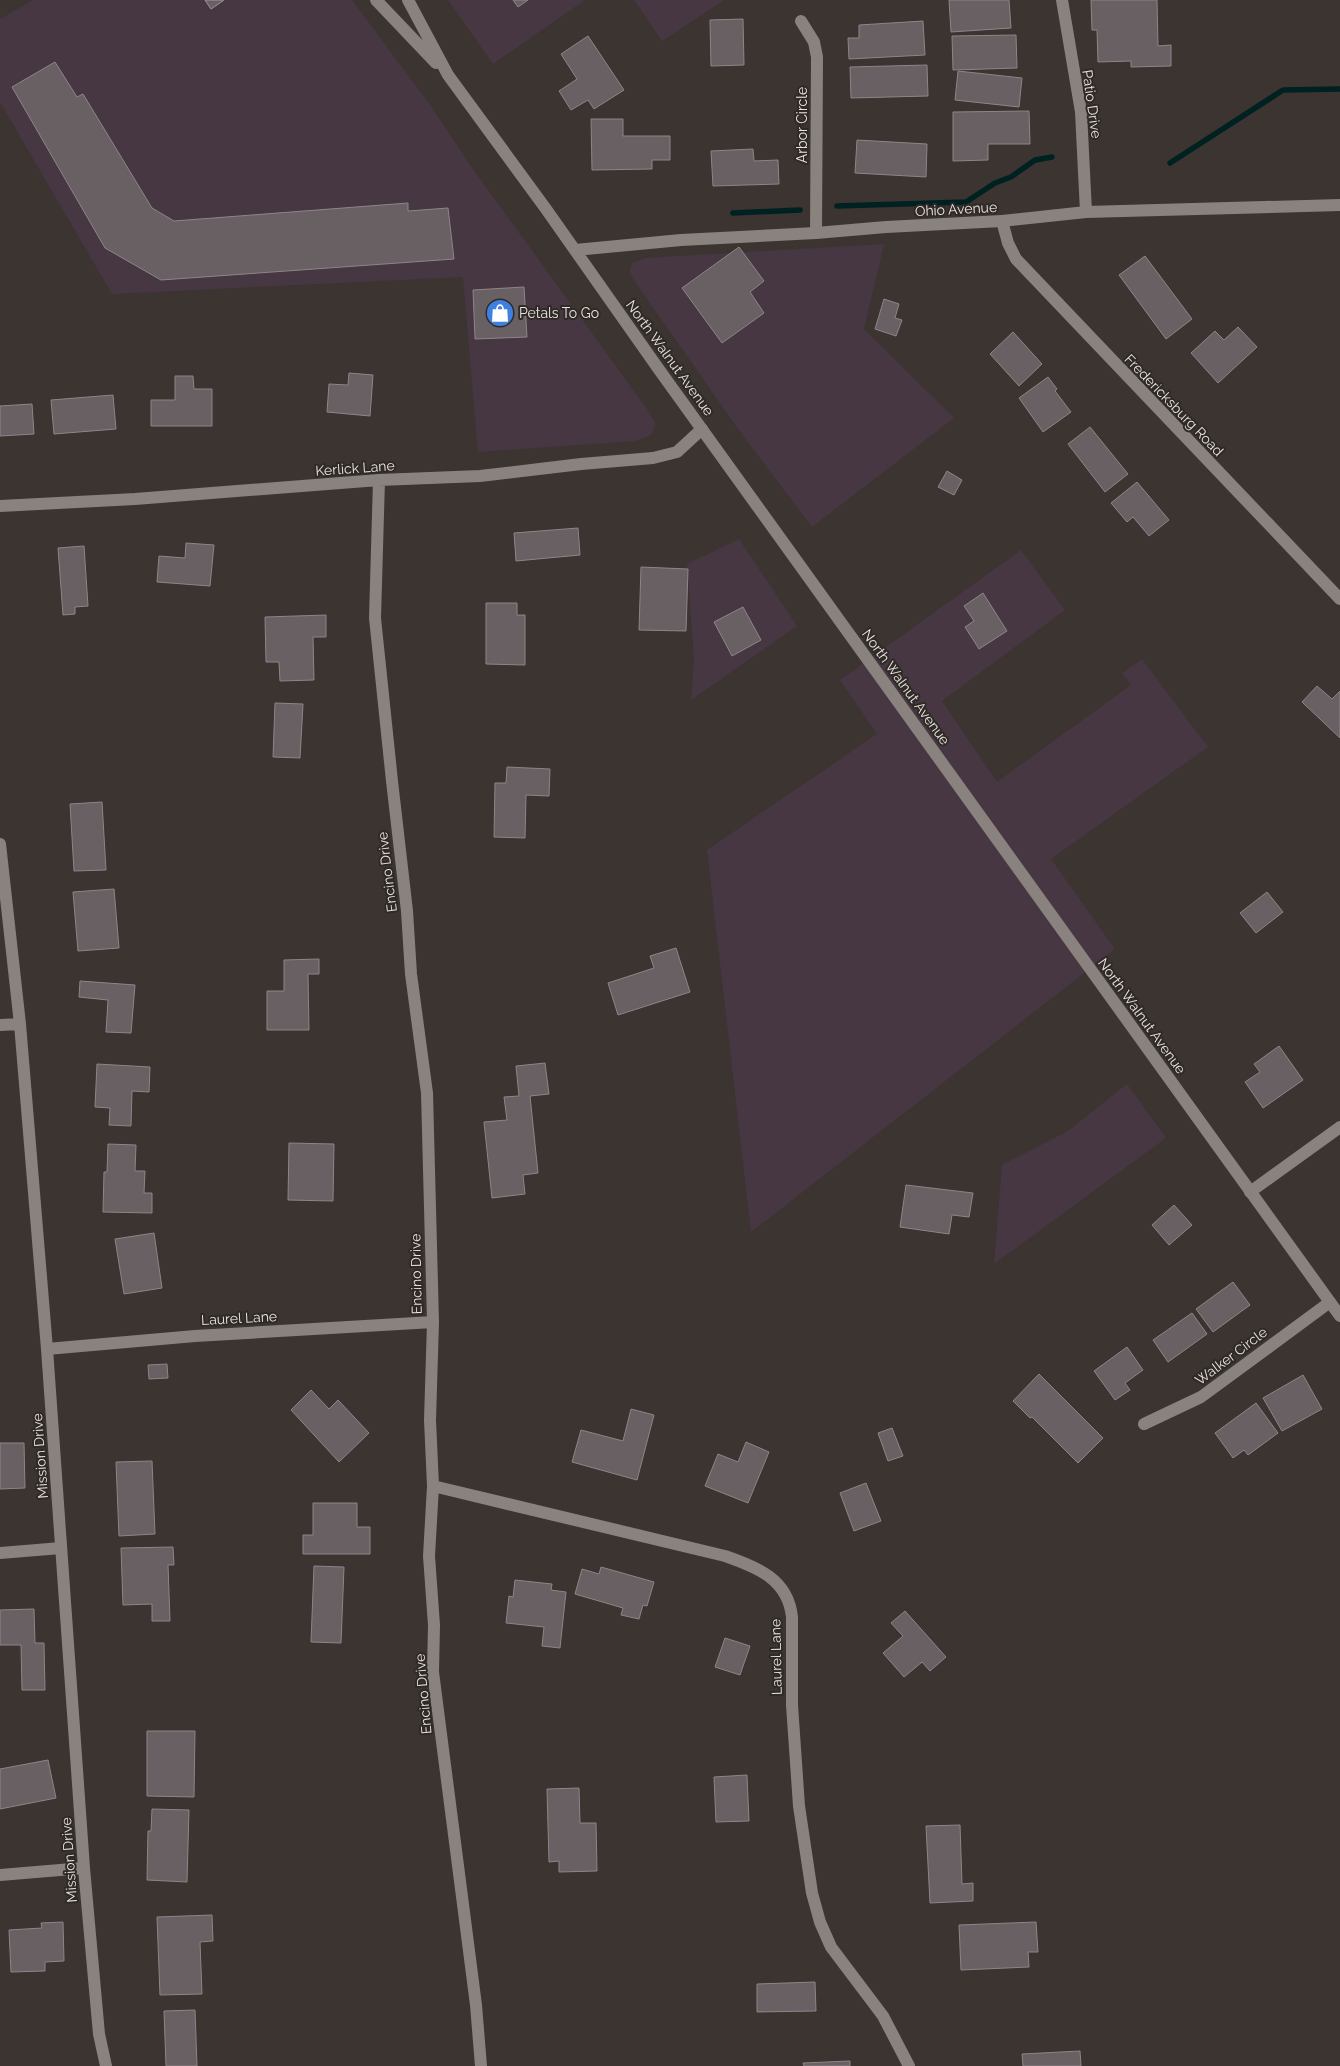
<svg xmlns="http://www.w3.org/2000/svg" width="1340" height="2066" font-family="Raleway,sans-serif">
<rect width="100%" height="100%" fill="#3b3430"/>
<path fill="#473743" d="M 33,0 L 352,0 L 431,106 L 470,165 L 647,409 L 656,424 L 651,435 L 635,441 L 478,452 L 463,277 L 112,294 L 0,102 L 0,19 Z
M 448,0 L 585,0 L 493,64 Z
M 634,0 L 724,0 L 662,41 Z
M 884,244 L 864,329 L 954,418 L 812,527 L 741,433 L 633,279 L 630,271 L 632,263 L 645,258 Z
M 739,539 L 797,626 L 691,700 L 694,659 L 687,564 Z
M 1021,550 L 1065,610 L 942,701 L 997,782 L 1131,685 L 1122,673 L 1142,659 L 1208,747 L 1051,859 L 1115,949 L 751,1232 L 707,850 L 877,734 L 840,680 Z
M 1127,1084 L 1166,1138 L 994,1264 L 1002,1165 L 1068,1131 Z"/>
<g fill="none" stroke-linecap="round" stroke-linejoin="round">
<path stroke="#002122" stroke-width="5.5" d="M 1170,163 L 1283,90 L 1340,89
M 837,206 L 966,202 L 995,183 L 1011,177 L 1035,160 L 1052,157
M 733,213 L 800,210"/>
</g>
<path fill="#686063" stroke="#8e8589" d="M 205,0 L 224,0 L 211,9 Z
M 205,0 L 224,0 L 211,9 Z
M 513,0 L 528,0 L 518,7 Z
M 949,0 L 1009,0 L 1011,28 L 951,32 Z
M 1091,0 L 1157,0 L 1158,46 L 1171,45 L 1171,66 L 1131,67 L 1131,61 L 1098,62 L 1097,30 L 1092,30 Z
M 743,19 L 744,65 L 711,66 L 710,20 Z
M 923,21 L 925,55 L 849,59 L 848,38 L 859,38 L 859,25 Z
M 1016,35 L 1017,68 L 953,70 L 952,36 Z
M 588,36 L 624,90 L 594,109 L 588,100 L 571,110 L 559,91 L 577,79 L 561,54 Z
M 55,62 L 77,97 L 83,94 L 152,208 L 174,221 L 408,203 L 408,211 L 448,208 L 454,259 L 161,280 L 105,248 L 12,87 Z
M 927,65 L 928,96 L 851,98 L 850,67 Z
M 958,71 L 1022,78 L 1019,107 L 955,100 Z
M 1029,111 L 1030,144 L 988,144 L 988,160 L 953,161 L 953,112 Z
M 591,119 L 623,119 L 623,136 L 670,136 L 670,160 L 652,160 L 652,169 L 592,170 Z
M 857,140 L 927,144 L 926,177 L 855,173 Z
M 753,149 L 754,161 L 778,160 L 779,184 L 713,186 L 711,151 Z
M 739,247 L 764,281 L 750,292 L 764,313 L 722,343 L 682,288 Z
M 1145,256 L 1192,319 L 1166,339 L 1119,275 Z
M 524,287 L 527,337 L 475,339 L 473,290 Z
M 884,299 L 899,304 L 895,318 L 902,320 L 896,336 L 875,329 Z
M 1238,327 L 1257,347 L 1218,383 L 1191,353 L 1215,331 L 1224,340 Z
M 1013,332 L 1042,364 L 1019,386 L 990,354 Z
M 349,373 L 373,375 L 370,416 L 327,412 L 329,384 L 348,385 Z
M 175,376 L 193,376 L 194,389 L 212,389 L 212,426 L 151,426 L 151,400 L 175,400 Z
M 1048,377 L 1057,389 L 1055,391 L 1071,412 L 1043,432 L 1019,398 Z
M 113,395 L 116,429 L 54,434 L 51,400 Z
M 32,404 L 34,434 L 0,436 L 0,406 Z
M 1090,427 L 1128,474 L 1105,492 L 1068,444 Z
M 947,471 L 962,480 L 954,495 L 938,487 Z
M 1137,482 L 1169,520 L 1149,536 L 1133,517 L 1127,522 L 1111,503 Z
M 578,528 L 580,555 L 516,561 L 514,533 Z
M 186,543 L 214,545 L 210,586 L 157,582 L 159,556 L 185,558 Z
M 84,546 L 88,606 L 75,607 L 75,614 L 63,615 L 58,548 Z
M 641,567 L 688,569 L 686,631 L 639,630 Z
M 983,593 L 1007,631 L 979,649 L 965,627 L 974,621 L 964,606 Z
M 486,603 L 517,603 L 517,615 L 525,615 L 525,665 L 486,664 Z
M 743,607 L 761,640 L 732,656 L 714,622 Z
M 326,615 L 326,637 L 313,637 L 314,680 L 280,681 L 279,662 L 266,662 L 265,617 Z
M 1317,686 L 1332,699 L 1340,691 L 1340,738 L 1302,702 Z
M 275,703 L 303,704 L 300,758 L 273,757 Z
M 507,767 L 550,769 L 549,796 L 526,795 L 525,838 L 494,837 L 495,783 L 506,783 Z
M 102,802 L 106,870 L 74,871 L 70,804 Z
M 114,889 L 119,948 L 78,951 L 73,892 Z
M 1267,892 L 1283,912 L 1256,933 L 1240,913 Z
M 676,948 L 690,992 L 618,1015 L 608,983 L 654,968 L 650,956 Z
M 319,959 L 319,974 L 308,974 L 309,1030 L 267,1030 L 267,991 L 284,991 L 284,960 Z
M 80,981 L 135,985 L 131,1033 L 106,1032 L 108,1000 L 79,997 Z
M 1279,1046 L 1303,1080 L 1263,1108 L 1245,1082 L 1260,1072 L 1254,1064 Z
M 545,1063 L 549,1094 L 530,1096 L 538,1173 L 523,1175 L 525,1194 L 492,1198 L 484,1122 L 507,1120 L 504,1097 L 519,1096 L 516,1066 Z
M 97,1064 L 150,1067 L 149,1092 L 132,1091 L 131,1126 L 109,1125 L 110,1108 L 95,1107 Z
M 289,1143 L 334,1144 L 333,1201 L 288,1200 Z
M 108,1144 L 136,1145 L 135,1171 L 145,1171 L 144,1193 L 152,1193 L 152,1213 L 103,1212 L 104,1172 L 107,1172 Z
M 906,1185 L 973,1193 L 969,1217 L 952,1215 L 949,1234 L 900,1227 Z
M 1174,1205 L 1192,1225 L 1169,1245 L 1152,1225 Z
M 154,1233 L 162,1288 L 124,1294 L 115,1239 Z
M 1233,1282 L 1250,1305 L 1213,1332 L 1196,1309 Z
M 1192,1313 L 1207,1334 L 1168,1362 L 1153,1340 Z
M 1127,1347 L 1143,1370 L 1125,1383 L 1130,1390 L 1115,1400 L 1094,1371 Z
M 167,1364 L 168,1378 L 149,1379 L 148,1365 Z
M 1039,1374 L 1103,1438 L 1078,1463 L 1032,1417 L 1030,1418 L 1013,1401 Z
M 1303,1375 L 1322,1409 L 1282,1431 L 1263,1398 Z
M 311,1390 L 329,1409 L 338,1400 L 369,1433 L 339,1462 L 291,1410 Z
M 1256,1403 L 1278,1433 L 1248,1455 L 1244,1450 L 1233,1458 L 1215,1433 Z
M 631,1409 L 654,1415 L 637,1480 L 572,1462 L 581,1430 L 623,1441 Z
M 892,1428 L 903,1456 L 888,1461 L 878,1433 Z
M 746,1442 L 769,1452 L 748,1503 L 705,1486 L 718,1454 L 738,1462 Z
M 0,1443 L 24,1443 L 25,1488 L 0,1489 Z
M 152,1461 L 155,1534 L 119,1536 L 116,1462 Z
M 866,1483 L 881,1521 L 854,1531 L 840,1493 Z
M 313,1503 L 357,1503 L 357,1527 L 370,1527 L 370,1554 L 303,1554 L 303,1535 L 313,1535 Z
M 173,1547 L 174,1565 L 168,1565 L 170,1621 L 152,1621 L 152,1604 L 123,1605 L 121,1548 Z
M 314,1566 L 344,1567 L 341,1643 L 311,1642 Z
M 601,1567 L 654,1582 L 647,1606 L 643,1605 L 639,1619 L 621,1615 L 623,1608 L 575,1594 L 582,1569 L 599,1574 Z
M 515,1580 L 552,1584 L 551,1590 L 566,1592 L 560,1648 L 542,1646 L 544,1627 L 506,1623 L 509,1596 L 513,1597 Z
M 34,1609 L 35,1643 L 44,1643 L 45,1690 L 22,1690 L 21,1645 L 0,1645 L 0,1610 Z
M 905,1611 L 946,1657 L 930,1671 L 922,1662 L 904,1677 L 883,1653 L 903,1636 L 891,1623 Z
M 725,1638 L 750,1646 L 740,1675 L 715,1667 Z
M 147,1731 L 195,1731 L 194,1797 L 147,1796 Z
M 48,1760 L 56,1798 L 0,1809 L 0,1769 Z
M 747,1775 L 749,1821 L 716,1822 L 714,1777 Z
M 579,1788 L 580,1823 L 596,1823 L 597,1871 L 559,1872 L 559,1861 L 549,1862 L 547,1789 Z
M 152,1809 L 189,1810 L 187,1882 L 147,1880 L 148,1831 L 151,1831 Z
M 960,1825 L 962,1884 L 973,1883 L 973,1901 L 930,1903 L 926,1826 Z
M 212,1915 L 213,1941 L 200,1942 L 202,1994 L 160,1995 L 157,1917 Z
M 63,1922 L 64,1961 L 45,1962 L 45,1971 L 11,1972 L 9,1930 L 42,1928 L 41,1923 Z
M 1036,1922 L 1038,1952 L 1028,1952 L 1029,1967 L 961,1970 L 959,1925 Z
M 815,1982 L 816,2011 L 757,2012 L 757,1984 Z
M 195,2010 L 197,2066 L 166,2066 L 164,2011 Z
M 1080,2051 L 1081,2066 L 1023,2066 L 1022,2054 Z
M 850,2061 L 850,2066 L 804,2066 L 803,2063 Z"/>
<g fill="none" stroke-linecap="round" stroke-linejoin="round">
<path stroke="#8a827e" stroke-width="12" d="M 1062,0 L 1081,112 L 1086,212
M 801,21 L 814,42 L 817,57 L 816,233
M 1002,221 L 1086,212 L 1340,205
M 379,480 L 375,618 L 392,781 L 407,911 L 411,974 L 427,1093 L 433,1322 L 430,1420 L 433,1486 L 429,1556 L 434,1625 L 433,1672 L 476,2005 L 481,2066
M 0,506 L 135,499 L 379,480 L 480,476 L 581,464 L 653,458 L 677,452 L 702,429
M 0,844 L 20,1024 L 47,1349 L 84,1868 L 99,2034 L 106,2066
M 0,1025 L 20,1024
M 1250,1192 L 1340,1127
M 47,1349 L 195,1336 L 433,1322
M 1144,1424 L 1201,1397 L 1330,1302
M 433,1486 L 725,1556 C 757,1567 788,1579 792,1617 L 792,1705 L 799,1806 L 812,1893 L 820,1922 L 831,1947 L 883,2016 L 909,2066
M 0,1553 L 61,1548
M 0,1875 L 84,1868"/>
<path stroke="#8a827e" stroke-width="12" d="M 376,0 L 436,63
M 408,0 L 448,75 L 546,209 L 660,371 L 1340,1316
M 575,250 L 681,240 L 816,233 L 886,227 L 1002,221 L 1008,243 L 1016,259 L 1340,599"/>
</g>
<defs>
<symbol id="shop-disc" viewBox="-11 -11 22 22"><circle r="9.5" fill="#3f7fe0" stroke="#302a26"/><path d="M-5-2.5h2.3a2.7 3.5 0 0 1 5.4 0H5L5.5 6h-11ZM-1.5-2.5h3a1.5 2.3 0 0 0-3 0Z" fill="#fff"/></symbol>
</defs>
<g fill-rule="evenodd">
<use href="#shop-disc" x="484" y="297" width="32" height="32"/>
</g>
<g text-anchor="middle" stroke-width="4" stroke-linejoin="round" paint-order="stroke">
<g font-size="14" fill="#e8e3e1" stroke="#302a26">
<text transform="translate(1092 104) rotate(82)" y="5">Patio Drive</text>
<text transform="translate(802 125) rotate(-90)" y="5">Arbor Circle</text>
<text transform="translate(956 209) rotate(-3)" y="5">Ohio Avenue</text>
<text transform="translate(670 358) rotate(54)" y="5">North Walnut Avenue</text>
<text transform="translate(1174 405) rotate(46)" y="5">Fredericksburg Road</text>
<text transform="translate(355 468) rotate(-4)" y="5">Kerlick Lane</text>
<text transform="translate(906 687) rotate(54)" y="5">North Walnut Avenue</text>
<text transform="translate(387 872) rotate(-97)" y="5">Encino Drive</text>
<text transform="translate(1142 1016) rotate(54)" y="5">North Walnut Avenue</text>
<text transform="translate(416 1274) rotate(-91)" y="5">Encino Drive</text>
<text transform="translate(239 1318) rotate(-3)" y="5">Laurel Lane</text>
<text transform="translate(1231 1356) rotate(-37)" y="5">Walker Circle</text>
<text transform="translate(40 1456) rotate(-94)" y="5">Mission Drive</text>
<text transform="translate(776 1657) rotate(-91)" y="5">Laurel Lane</text>
<text transform="translate(423 1694) rotate(-95)" y="5">Encino Drive</text>
<text transform="translate(69 1860) rotate(-94)" y="5">Mission Drive</text>
</g>
<g font-size="14" fill="#e8e3e1" stroke="#302a26" text-anchor="start">
<text x="519" y="318">Petals To Go</text>
</g>
</g>
</svg>
